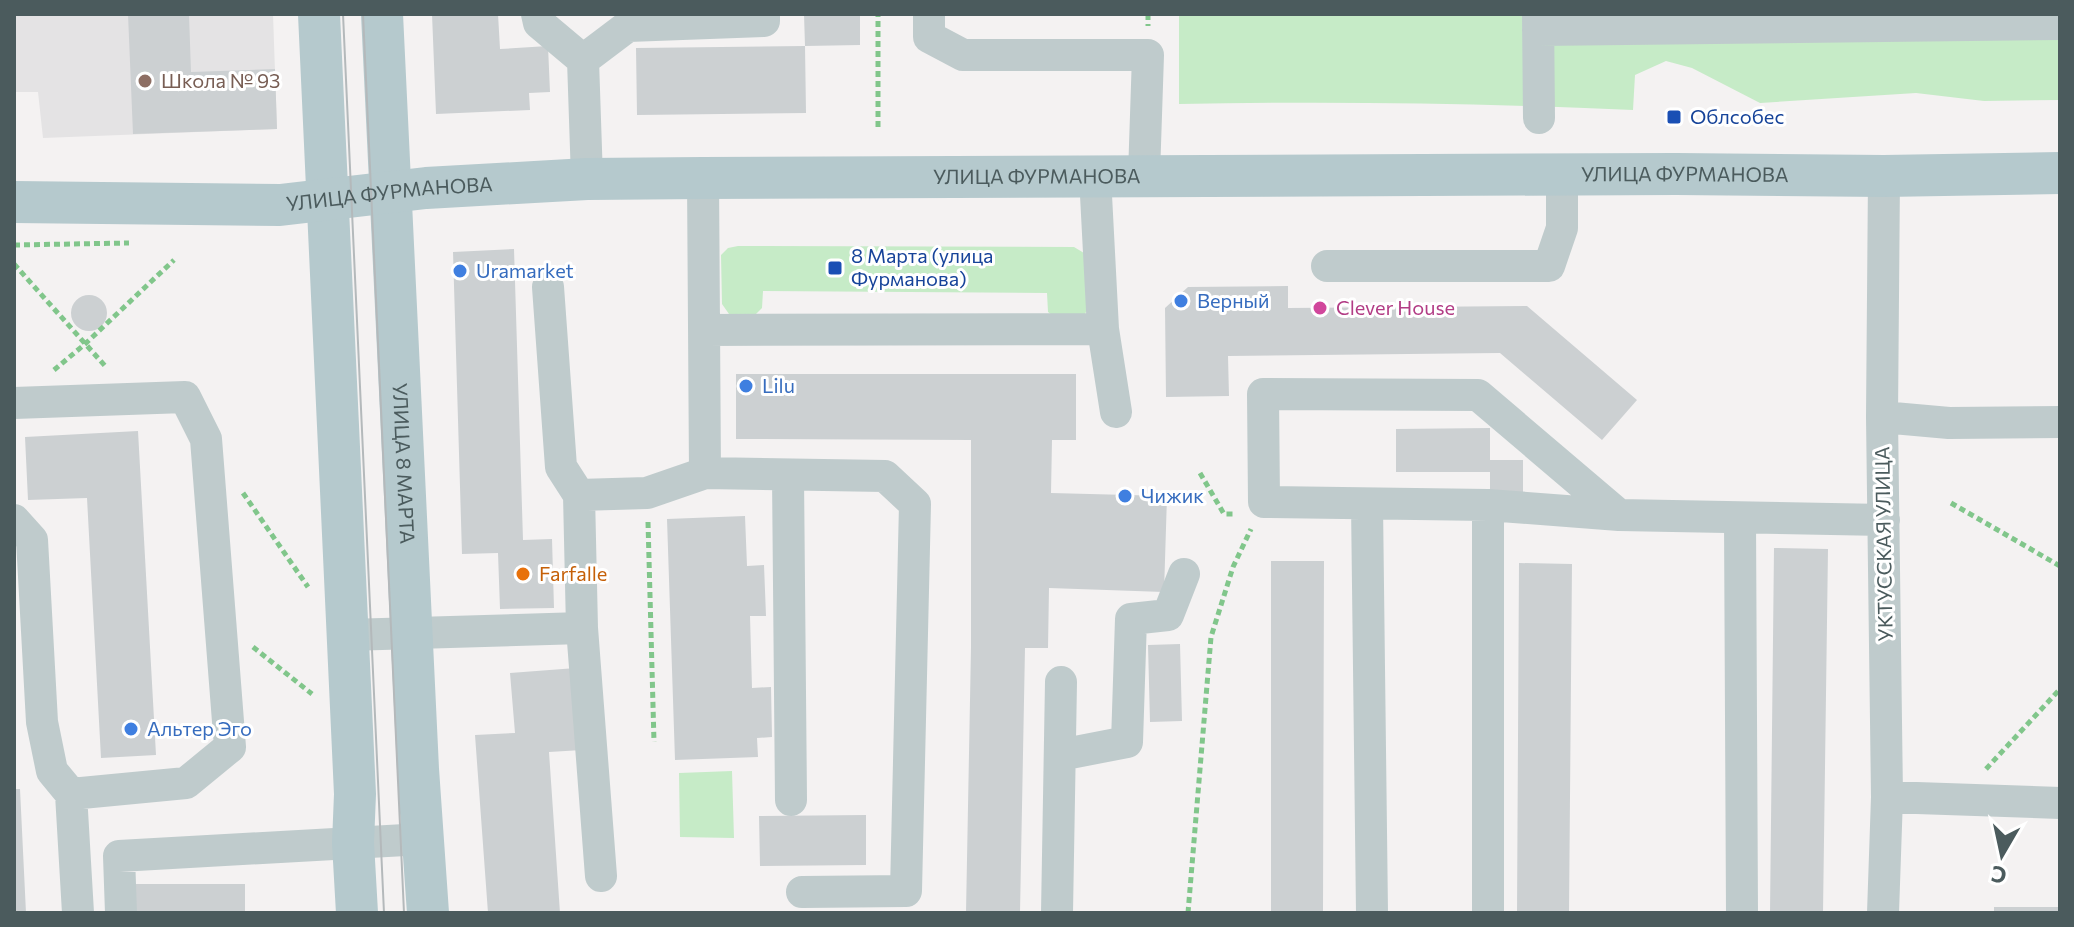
<svg xmlns="http://www.w3.org/2000/svg" width="2074" height="927" font-family="Commissioner,sans-serif">
<rect width="100%" height="100%" fill="#f4f2f2"/>
<path fill="#e4e3e4" d="M 14,14 L 273,14 L 277,129 L 43,138 L 38,92 L 14,92 Z"/>
<path fill="#c6ebc7" d="M 1179,14 L 1527,14 L 2060,32 L 2060,100 L 1984,101 L 1916,93 L 1760,103 L 1692,68 L 1666,61 L 1635,75 L 1633,110 C 1482,103 1330,101 1179,104 Z
M 738,246 L 1074,247 L 1084,253 L 1088,308 L 1084,316 L 1057,319 L 1048,312 L 1047,293 L 763,291 L 762,308 L 754,316 L 729,314 L 722,304 L 721,255 L 728,248 Z
M 732,771 L 734,838 L 680,837 L 679,773 Z"/>
<path fill="#ccd0d2" d="M 128,14 L 189,14 L 191,72 L 275,69 L 277,129 L 133,134 Z
M 432,14 L 498,14 L 500,49 L 548,46 L 550,92 L 529,93 L 530,110 L 436,114 Z
M 804,14 L 860,14 L 860,45 L 805,46 Z
M 805,46 L 806,113 L 637,115 L 636,48 Z
M 514,249 L 523,540 L 552,539 L 554,608 L 500,609 L 498,553 L 462,554 L 453,252 Z
M 1288,286 L 1288,308 L 1527,306 L 1637,400 L 1602,440 L 1500,353 L 1228,356 L 1229,396 L 1166,397 L 1165,308 L 1188,287 Z
M71 313a18 18 0 1 1 36 0a18 18 0 1 1-36 0Z
M 736,374 L 1076,374 L 1076,440 L 1052,440 L 1051,493 L 1167,496 L 1164,592 L 1049,588 L 1048,648 L 1025,648 L 1020,913 L 966,913 L 971,647 L 971,440 L 736,439 Z
M 1490,428 L 1490,460 L 1523,460 L 1523,493 L 1490,494 L 1490,472 L 1396,472 L 1396,429 Z
M 138,431 L 156,755 L 101,758 L 87,498 L 28,500 L 25,437 Z
M 745,516 L 747,566 L 764,565 L 766,616 L 750,616 L 752,688 L 771,687 L 772,737 L 757,738 L 758,757 L 675,760 L 667,519 Z
M 1774,548 L 1828,549 L 1823,913 L 1770,913 Z
M 1271,561 L 1324,561 L 1323,913 L 1271,913 Z
M 1519,563 L 1572,564 L 1569,913 L 1517,913 Z
M 1180,644 L 1182,721 L 1150,722 L 1148,645 Z
M 576,668 L 582,750 L 549,752 L 560,913 L 488,913 L 475,735 L 515,733 L 510,673 Z
M 14,789 L 20,789 L 26,913 L 14,913 Z
M 866,815 L 866,865 L 760,866 L 759,816 Z
M 131,884 L 245,884 L 245,913 L 131,913 Z
M 1994,907 L 2060,907 L 2060,913 L 1994,913 Z"/>
<g fill="none" stroke-linecap="round" stroke-linejoin="round">
<path stroke="#81c68b" stroke-width="5" stroke-dasharray="6 4" stroke-linecap="butt" d="M 1148,14 L 1148,26
M 878,127 L 878,14
M 14,245 L 129,243
M 14,264 L 106,367
M 54,370 L 85,344 L 174,260
M 1200,473 L 1224,514 L 1236,514
M 243,493 L 308,587
M 1951,503 L 2060,566
M 648,522 L 654,742
M 253,647 L 312,694
M 1986,769 L 2060,689
M 1188,913 L 1211,637 L 1233,567 L 1251,529"/>
<path stroke="#bfcbcc" stroke-width="32" d="M 537,14 L 539,23 L 583,60 L 628,26 L 764,21 L 764,14
M 929,14 L 929,37 L 963,55 L 1148,55 L 1144,175
M 1538,14 L 1539,118
M 1538,30 L 2060,24
M 583,60 L 587,179
M 1095,176 L 1103,329 L 1116,412
M 703,178 L 705,473
M 1327,266 L 1549,266 L 1562,228 L 1562,174
M 548,287 L 561,467 L 579,495 L 647,493 L 705,473 L 885,476 L 915,504 L 906,891 L 802,892
M 705,330 L 1103,329
M 14,403 L 185,397 L 206,439 L 230,747 L 186,783 L 71,794 L 52,771 L 42,722 L 32,540 L 14,520
M 1882,417 L 1949,423 L 2060,422
M 788,476 L 791,800
M 579,495 L 582,628 L 601,876
M 1367,504 L 1372,913
M 1619,515 L 1478,395 L 1263,394 L 1264,502 L 1488,505 L 1619,515 L 1884,520
M 1740,519 L 1742,913
M 348,635 L 582,628
M 1060,755 L 1127,742 L 1131,619 L 1168,615 L 1184,574
M 71,794 L 78,913
M 1887,797 L 2060,803
M 121,913 L 119,856 L 423,839
M 1057,913 L 1061,682
M 1488,913 L 1488,505
M 1883,913 L 1887,797 L 1882,417 L 1884,176"/>
<g stroke="#b5c9cd" stroke-width="42">
<path d="M 319,14 L 355,794 L 353,843 L 357,913"/>
<path id="s1" d="M 382,14 L 418,769 L 428,913"/>
<path id="s2" d="M 14,202 L 280,205 L 426,188 L 587,179 L 703,178 L 1676,174 L 1884,176 L 2060,173"/>
</g>
<path stroke="#b4b9bb" stroke-width="2" d="M 343,14 L 384,913
M 363,14 L 404,913"/>
</g>
<circle fill="#8d6e63" stroke="#fff" stroke-width="3" cx="145" cy="81" r="8"/>
<g fill="#1a4fb4" stroke="#fff" stroke-width="3">
<rect x="1666" y="109" width="16" height="16" rx="4"/>
<rect x="827" y="260" width="16" height="16" rx="4"/>
</g>
<g fill="#3f7fe0" stroke="#fff" stroke-width="3">
<circle cx="460" cy="271" r="8"/>
<circle cx="1181" cy="301" r="8"/>
<circle cx="746" cy="386" r="8"/>
<circle cx="1125" cy="496" r="8"/>
<circle cx="131" cy="729" r="8"/>
</g>
<circle fill="#d1479c" stroke="#fff" stroke-width="3" cx="1320" cy="308" r="8"/>
<circle fill="#e8710a" stroke="#fff" stroke-width="3" cx="523" cy="574" r="8"/>
<g text-anchor="middle" stroke-width="6" stroke-linejoin="round" paint-order="stroke">
<g font-size="20" fill="#785e54" stroke="#fff" text-anchor="start">
<text x="161" y="88">Школа № 93</text>
</g>
<g font-size="20" fill="#164399" stroke="#fff" text-anchor="start">
<text x="1690" y="124">Облсобес</text>
<text x="851" y="263">8 Марта (улица<tspan x="851" dy="23">Фурманова)</tspan></text>
</g>
<g font-size="20" fill="#4b5b5d" stroke="#fff">
<text dy="7" stroke="none"><textPath href="#s2" startOffset="1672">УЛИЦА ФУРМАНОВА</textPath></text>
<text dy="7" stroke="none"><textPath href="#s2" startOffset="1024">УЛИЦА ФУРМАНОВА</textPath></text>
<text dy="7" stroke="none"><textPath href="#s2" startOffset="376">УЛИЦА ФУРМАНОВА</textPath></text>
<text dy="7" stroke="none"><textPath href="#s1" startOffset="450">УЛИЦА 8 МАРТА</textPath></text>
<text transform="translate(1884 544) rotate(-91)" y="7">УКТУССКАЯ УЛИЦА</text>
</g>
<g font-size="20" fill="#366cbe" stroke="#fff" text-anchor="start">
<text x="476" y="278">Uramarket</text>
<text x="1197" y="308">Верный</text>
<text x="762" y="393">Lilu</text>
<text x="1141" y="503">Чижик</text>
<text x="147" y="736">Альтер Эго</text>
</g>
<g font-size="20" fill="#b23c85" stroke="#fff" text-anchor="start">
<text x="1336" y="315">Clever House</text>
</g>
<g font-size="20" fill="#c56008" stroke="#fff" text-anchor="start">
<text x="539" y="581">Farfalle</text>
</g>
</g>
<rect width="2074" height="927" fill="none" stroke="#4b5b5d" stroke-width="32"/>
<g transform="translate(2002 855) rotate(189)" stroke="#ffffff" stroke-width="6" paint-order="stroke">
<path d="M0-6L14 30L0 20L-14 30Z" fill="#4b5b5d"/>
<text y="-12" font-size="22" font-weight="bold" text-anchor="middle" fill="#4b5b5d">С</text>
</g>
</svg>
